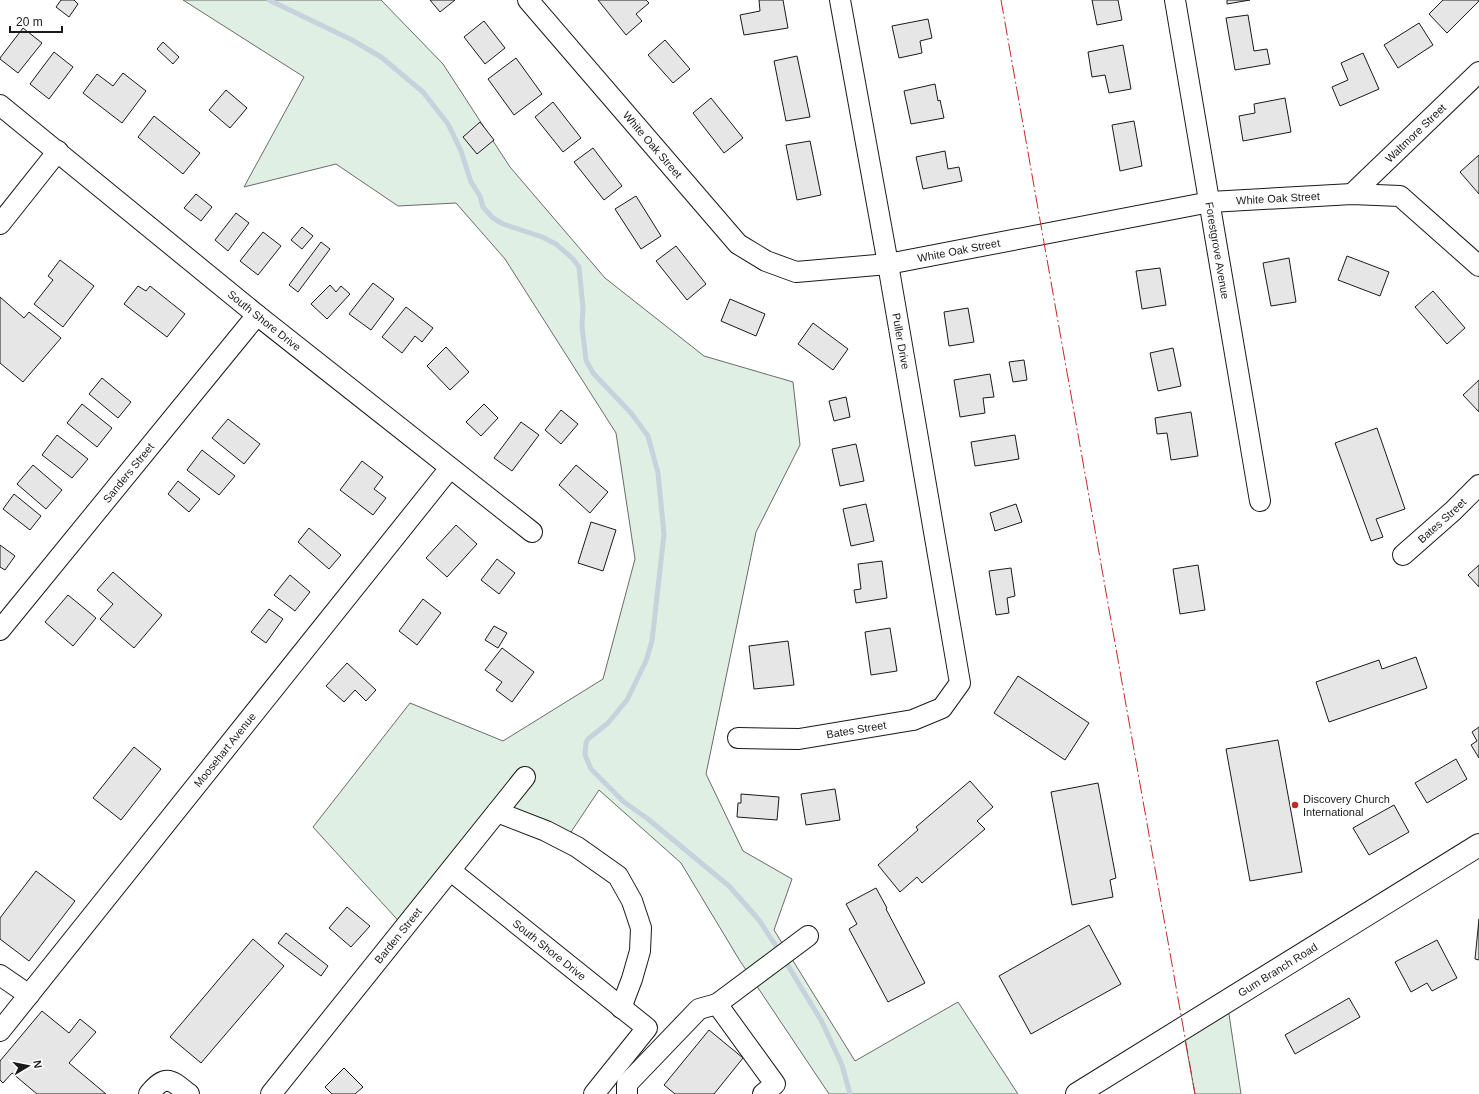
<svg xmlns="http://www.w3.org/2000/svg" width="1479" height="1094" font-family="Arial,sans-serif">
<rect width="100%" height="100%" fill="#fff"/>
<path fill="#e0efe3" stroke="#6a6a6a" d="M 183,0 L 381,0 L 443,64 L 510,167 L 605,278 L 704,356 L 793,382 L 800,445 L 756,532 L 706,774 L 743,851 L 792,879 L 774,930 L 855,1061 L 958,1002 L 1018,1094 L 829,1094 L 740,961 L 681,863 L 599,790 L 565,841 L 502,806 L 405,928 L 313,827 L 410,703 L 503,741 L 603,679 L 635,559 L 616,433 L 505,259 L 456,203 L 398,206 L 336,164 L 244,187 L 304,77 Z
M 1227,1001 L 1241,1094 L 1195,1094 L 1183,1029 Z"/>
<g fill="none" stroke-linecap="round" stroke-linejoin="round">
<path stroke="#c6d2dc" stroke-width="5" d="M 269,0 L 352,40 L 381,57 L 423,92 L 448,124 L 461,151 L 471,182 L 480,196 L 483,207 L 493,218 L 503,224 L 542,237 L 556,244 L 573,259 L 579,267 L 583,308 L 582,326 L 586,360 L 593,373 L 631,413 L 648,436 L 658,473 L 664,534 L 652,641 L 646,661 L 627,700 L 608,723 L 588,739 L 586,743 L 585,755 L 591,769 L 624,802 L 648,819 L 729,886 L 759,920 L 780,952
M 784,959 L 822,1022 L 842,1065 L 850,1094"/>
</g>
<path fill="#e6e6e6" stroke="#1a1a1a" d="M 61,0 L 74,0 L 78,4 L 69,17 L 56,7 Z
M 430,0 L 455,0 L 440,12 Z
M 598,0 L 646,0 L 649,3 L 636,14 L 642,21 L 626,35 Z
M 759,0 L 783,0 L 788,28 L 744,35 L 740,15 L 760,11 Z
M 1092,0 L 1118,0 L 1122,20 L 1097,25 Z
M 1227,0 L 1250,0 L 1227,4 Z
M 1443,0 L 1479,0 L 1479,1 L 1447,33 L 1429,14 Z
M 1248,15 L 1254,51 L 1267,49 L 1270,64 L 1235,70 L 1226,18 Z
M 928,19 L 932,38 L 920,41 L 922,53 L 899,58 L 892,26 Z
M 484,21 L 505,48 L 485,64 L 464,37 Z
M 1419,23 L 1433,45 L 1398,68 L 1384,45 Z
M 23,28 L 42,43 L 18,73 L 0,59 L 0,58 Z
M 665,40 L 690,69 L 673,83 L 648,55 Z
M 163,42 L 179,57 L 173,64 L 157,49 Z
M 1123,45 L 1131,89 L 1109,93 L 1105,75 L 1092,77 L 1088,52 Z
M 54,52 L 73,67 L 49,99 L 30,84 Z
M 1363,53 L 1379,89 L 1340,106 L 1332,87 L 1348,80 L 1341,63 Z
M 797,56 L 810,117 L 786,121 L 774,61 Z
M 516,58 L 542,94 L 514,115 L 488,79 Z
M 123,73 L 146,91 L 122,123 L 83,93 L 97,74 L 113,86 Z
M 935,84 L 938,101 L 940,100 L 944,118 L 911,124 L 904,91 Z
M 226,90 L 247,108 L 230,128 L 209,110 Z
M 711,98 L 743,138 L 724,153 L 693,113 Z
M 1285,98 L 1291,132 L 1243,141 L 1239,116 L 1255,113 L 1254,104 Z
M 553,102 L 581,138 L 563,152 L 535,117 Z
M 154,116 L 200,153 L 183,174 L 138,137 Z
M 1134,121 L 1142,166 L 1120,171 L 1112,125 Z
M 480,122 L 494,140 L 477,154 L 463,137 Z
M 810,141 L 821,195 L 797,200 L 786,145 Z
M 593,148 L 622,186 L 604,200 L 574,162 Z
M 945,151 L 948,169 L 959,167 L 962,181 L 923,189 L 916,157 Z
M 1479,155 L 1479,194 L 1460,172 Z
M 196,194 L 212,207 L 201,221 L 184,208 Z
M 636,196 L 661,236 L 641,249 L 615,209 Z
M 236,213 L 249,223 L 228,251 L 215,240 Z
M 302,227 L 313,236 L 302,249 L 291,240 Z
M 263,232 L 281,246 L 258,275 L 240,261 Z
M 321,242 L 330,249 L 298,292 L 289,285 Z
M 676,246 L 706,284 L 687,300 L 656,261 Z
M 1347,256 L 1389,272 L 1380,296 L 1338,280 Z
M 1289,258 L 1296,302 L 1271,306 L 1263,263 Z
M 60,260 L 94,286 L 63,327 L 34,304 L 53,280 L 48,276 Z
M 1160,268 L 1166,305 L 1142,309 L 1136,271 Z
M 373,283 L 394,299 L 371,330 L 349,314 Z
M 330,285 L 336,292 L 341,286 L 350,294 L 327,319 L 311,304 Z
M 138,286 L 146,291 L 150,286 L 185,314 L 167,337 L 124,304 Z
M 1433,291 L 1465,328 L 1447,344 L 1415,307 Z
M 0,297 L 24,318 L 29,312 L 61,338 L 23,382 L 0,363 Z
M 730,299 L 765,314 L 756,336 L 721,321 Z
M 406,307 L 433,328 L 422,342 L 415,336 L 402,353 L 382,337 Z
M 968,308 L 974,342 L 949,346 L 944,312 Z
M 813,323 L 848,349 L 833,370 L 798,344 Z
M 446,347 L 469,372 L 450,390 L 427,366 Z
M 1173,348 L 1181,386 L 1158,391 L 1150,353 Z
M 1024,360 L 1027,380 L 1013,382 L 1009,362 Z
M 990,374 L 994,397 L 983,398 L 985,413 L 960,417 L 954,380 Z
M 102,378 L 131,402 L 118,418 L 89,394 Z
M 1479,380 L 1479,412 L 1463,395 Z
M 846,397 L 850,417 L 834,421 L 829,401 Z
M 82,404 L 112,428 L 97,447 L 67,423 Z
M 484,404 L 498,418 L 481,436 L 466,422 Z
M 561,410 L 578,424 L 561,444 L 545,430 Z
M 1191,412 L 1198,456 L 1171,460 L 1167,433 L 1157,434 L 1155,418 Z
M 228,419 L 260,444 L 244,464 L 212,438 Z
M 521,422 L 539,435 L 512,471 L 494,458 Z
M 1377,428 L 1405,509 L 1376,519 L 1383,537 L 1371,541 L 1335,443 Z
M 57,435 L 88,459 L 72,478 L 42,455 Z
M 1015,435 L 1019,459 L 975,466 L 971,442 Z
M 856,444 L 864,481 L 840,486 L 832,449 Z
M 202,450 L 235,476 L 219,495 L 187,470 Z
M 362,461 L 383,477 L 374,489 L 386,498 L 373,515 L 340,490 Z
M 33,465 L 62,490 L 46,509 L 17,484 Z
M 576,465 L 608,492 L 590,513 L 559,485 Z
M 178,481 L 200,499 L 189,512 L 168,494 Z
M 14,494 L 41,516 L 30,530 L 3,509 Z
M 866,504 L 874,541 L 851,546 L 843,509 Z
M 1016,504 L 1022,522 L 995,531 L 990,513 Z
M 591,522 L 616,530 L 603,571 L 578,563 Z
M 456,525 L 477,544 L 447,577 L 426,558 Z
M 309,528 L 341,555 L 329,569 L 298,542 Z
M 0,545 L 15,556 L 5,570 L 0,567 Z
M 497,559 L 515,573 L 499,594 L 481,580 Z
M 882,561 L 887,598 L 856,603 L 854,590 L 861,589 L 858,564 Z
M 1198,565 L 1205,610 L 1180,614 L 1173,569 Z
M 1479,565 L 1479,587 L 1468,575 Z
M 1011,568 L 1015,596 L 1007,598 L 1009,613 L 996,615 L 989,571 Z
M 113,572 L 162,615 L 134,648 L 100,619 L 113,604 L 97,590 Z
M 290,575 L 310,592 L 295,611 L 274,595 Z
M 68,595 L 96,618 L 73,646 L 45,622 Z
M 423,599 L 441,613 L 417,645 L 399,631 Z
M 269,609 L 283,619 L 266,643 L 251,632 Z
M 494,626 L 507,633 L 498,648 L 485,640 Z
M 890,628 L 897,671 L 871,675 L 865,632 Z
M 788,641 L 794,685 L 754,689 L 749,646 Z
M 502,648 L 534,672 L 512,702 L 496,690 L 502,682 L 485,670 Z
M 1416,657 L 1427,688 L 1329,722 L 1316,682 L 1379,660 L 1382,669 Z
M 347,663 L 376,690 L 366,701 L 355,690 L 344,702 L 326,686 Z
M 1018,676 L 1089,723 L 1065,760 L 994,713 Z
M 1479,727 L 1479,758 L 1471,745 L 1477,741 L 1472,732 Z
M 1278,740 L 1302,872 L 1250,881 L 1226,749 Z
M 134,747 L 161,769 L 121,820 L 93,798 Z
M 1456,759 L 1467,779 L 1427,803 L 1415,783 Z
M 970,781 L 993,807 L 977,821 L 985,829 L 922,883 L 917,877 L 900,892 L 878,865 L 918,830 L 916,827 Z
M 1098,783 L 1116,878 L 1110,880 L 1113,897 L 1072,905 L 1051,792 Z
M 835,789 L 840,820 L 806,825 L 801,794 Z
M 741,794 L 779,797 L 777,820 L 737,817 L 738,803 L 741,803 Z
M 1394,805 L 1409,832 L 1369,855 L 1353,828 Z
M 36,871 L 75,901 L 29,961 L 0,939 L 0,918 Z
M 876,888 L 887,908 L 886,909 L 925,983 L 888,1002 L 849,929 L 857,924 L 846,904 Z
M 347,907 L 370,926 L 351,947 L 329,928 Z
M 1479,919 L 1479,960 L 1475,959 Z
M 1089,925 L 1121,984 L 1031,1034 L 999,976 Z
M 286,933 L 328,966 L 321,976 L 278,943 Z
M 253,939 L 284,966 L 201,1063 L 170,1037 Z
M 1437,940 L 1457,978 L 1432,991 L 1427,983 L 1411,992 L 1395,962 Z
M 1349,998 L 1360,1017 L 1295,1054 L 1285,1035 Z
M 42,1011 L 69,1033 L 80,1019 L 96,1032 L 69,1063 L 106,1094 L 37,1094 L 12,1073 L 3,1083 L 0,1080 L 0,1061 Z
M 709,1030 L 743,1058 L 714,1094 L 675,1094 L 664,1085 Z
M 344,1068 L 363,1087 L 355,1094 L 332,1094 L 325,1087 Z"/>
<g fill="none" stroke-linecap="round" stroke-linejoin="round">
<defs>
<g id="minor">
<path id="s1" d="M 528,0 L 738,244 L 766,261 L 796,272 L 888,264 L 1210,202 L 1352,194 L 1400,196 L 1479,266"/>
<path id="s2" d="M 1175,0 L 1260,501"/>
<path id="s3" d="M 0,105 L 257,315 L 532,532"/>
<path id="s4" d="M 1352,194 L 1479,72"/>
<path d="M 0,224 L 58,151"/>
<path id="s5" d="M 1403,555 L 1453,511 L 1479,485"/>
<path id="s6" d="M 0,630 L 257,315"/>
<path id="s7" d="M 738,738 L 799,739 L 913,720 L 942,708 L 960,683 L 888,264 L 840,0"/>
<path d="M 497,812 L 546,831 L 577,847 L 618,876 L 632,901 L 641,928 L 640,951 L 632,979 L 621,1008"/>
<path id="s8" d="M 451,871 L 647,1028 L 594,1094"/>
<path d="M 0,975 L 29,995"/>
<path d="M 717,1004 L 808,936"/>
<path id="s9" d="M 0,1031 L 450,468"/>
<path d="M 149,1094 C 166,1073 171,1080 189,1094"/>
<path id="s10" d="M 271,1094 L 525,777"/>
<path d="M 627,1094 L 627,1084 L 699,1009 L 717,1004 L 775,1084 L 763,1094"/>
</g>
<g id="major">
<path id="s11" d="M 1077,1094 L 1479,845"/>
</g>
</defs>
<use href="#minor" stroke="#1a1a1a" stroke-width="22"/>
<use href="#major" stroke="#1a1a1a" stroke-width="24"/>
<use href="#minor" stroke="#fff" stroke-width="20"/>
<use href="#major" stroke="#fff" stroke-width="22"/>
<path stroke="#c62828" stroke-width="1" stroke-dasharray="14 3 2 3" stroke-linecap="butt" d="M 1001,0 L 1195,1094"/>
</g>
<circle fill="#c62828" stroke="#fff" stroke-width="1.5" cx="1295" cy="805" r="4"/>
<g text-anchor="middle" stroke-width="3" stroke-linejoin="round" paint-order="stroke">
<g font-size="11" fill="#1a1a1a" stroke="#fff">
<text dy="4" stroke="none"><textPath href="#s4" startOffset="88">Waltmore Street</textPath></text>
<text dy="4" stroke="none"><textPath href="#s1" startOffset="191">White Oak Street</textPath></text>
<text dy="4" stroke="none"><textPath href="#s1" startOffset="875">White Oak Street</textPath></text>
<text dy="4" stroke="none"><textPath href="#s2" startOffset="254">Forestgrove Avenue</textPath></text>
<text dy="4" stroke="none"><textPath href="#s1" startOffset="551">White Oak Street</textPath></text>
<text dy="4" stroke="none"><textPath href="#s3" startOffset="341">South Shore Drive</textPath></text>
<text transform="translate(901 341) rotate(80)" y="4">Puller Drive</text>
<text dy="4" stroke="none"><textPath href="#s6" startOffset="203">Sanders Street</textPath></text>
<text dy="4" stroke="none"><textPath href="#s5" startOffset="52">Bates Street</textPath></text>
<text dy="4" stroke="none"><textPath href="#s7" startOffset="119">Bates Street</textPath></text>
<text dy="4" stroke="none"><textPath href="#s9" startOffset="360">Moosehart Avenue</textPath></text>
<text dy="4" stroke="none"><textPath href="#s10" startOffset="203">Barden Street</textPath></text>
<text dy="4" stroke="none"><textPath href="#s8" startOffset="126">South Shore Drive</textPath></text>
<text dy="4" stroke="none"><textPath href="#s11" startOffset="236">Gum Branch Road</textPath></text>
</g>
<g font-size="11" fill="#1a1a1a" stroke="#fff" text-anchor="start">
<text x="1303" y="803">Discovery Church<tspan x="1303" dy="13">International</tspan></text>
</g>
</g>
<g transform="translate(28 1066) rotate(80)" stroke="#ffffff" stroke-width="3" paint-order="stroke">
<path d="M0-3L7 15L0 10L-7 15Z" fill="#1a1a1a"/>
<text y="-6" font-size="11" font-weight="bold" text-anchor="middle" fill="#1a1a1a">N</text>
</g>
<path d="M10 26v6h52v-6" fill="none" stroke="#1a1a1a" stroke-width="2"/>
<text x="16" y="26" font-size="12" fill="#1a1a1a" stroke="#ffffff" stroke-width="3" paint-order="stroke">20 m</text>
</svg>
